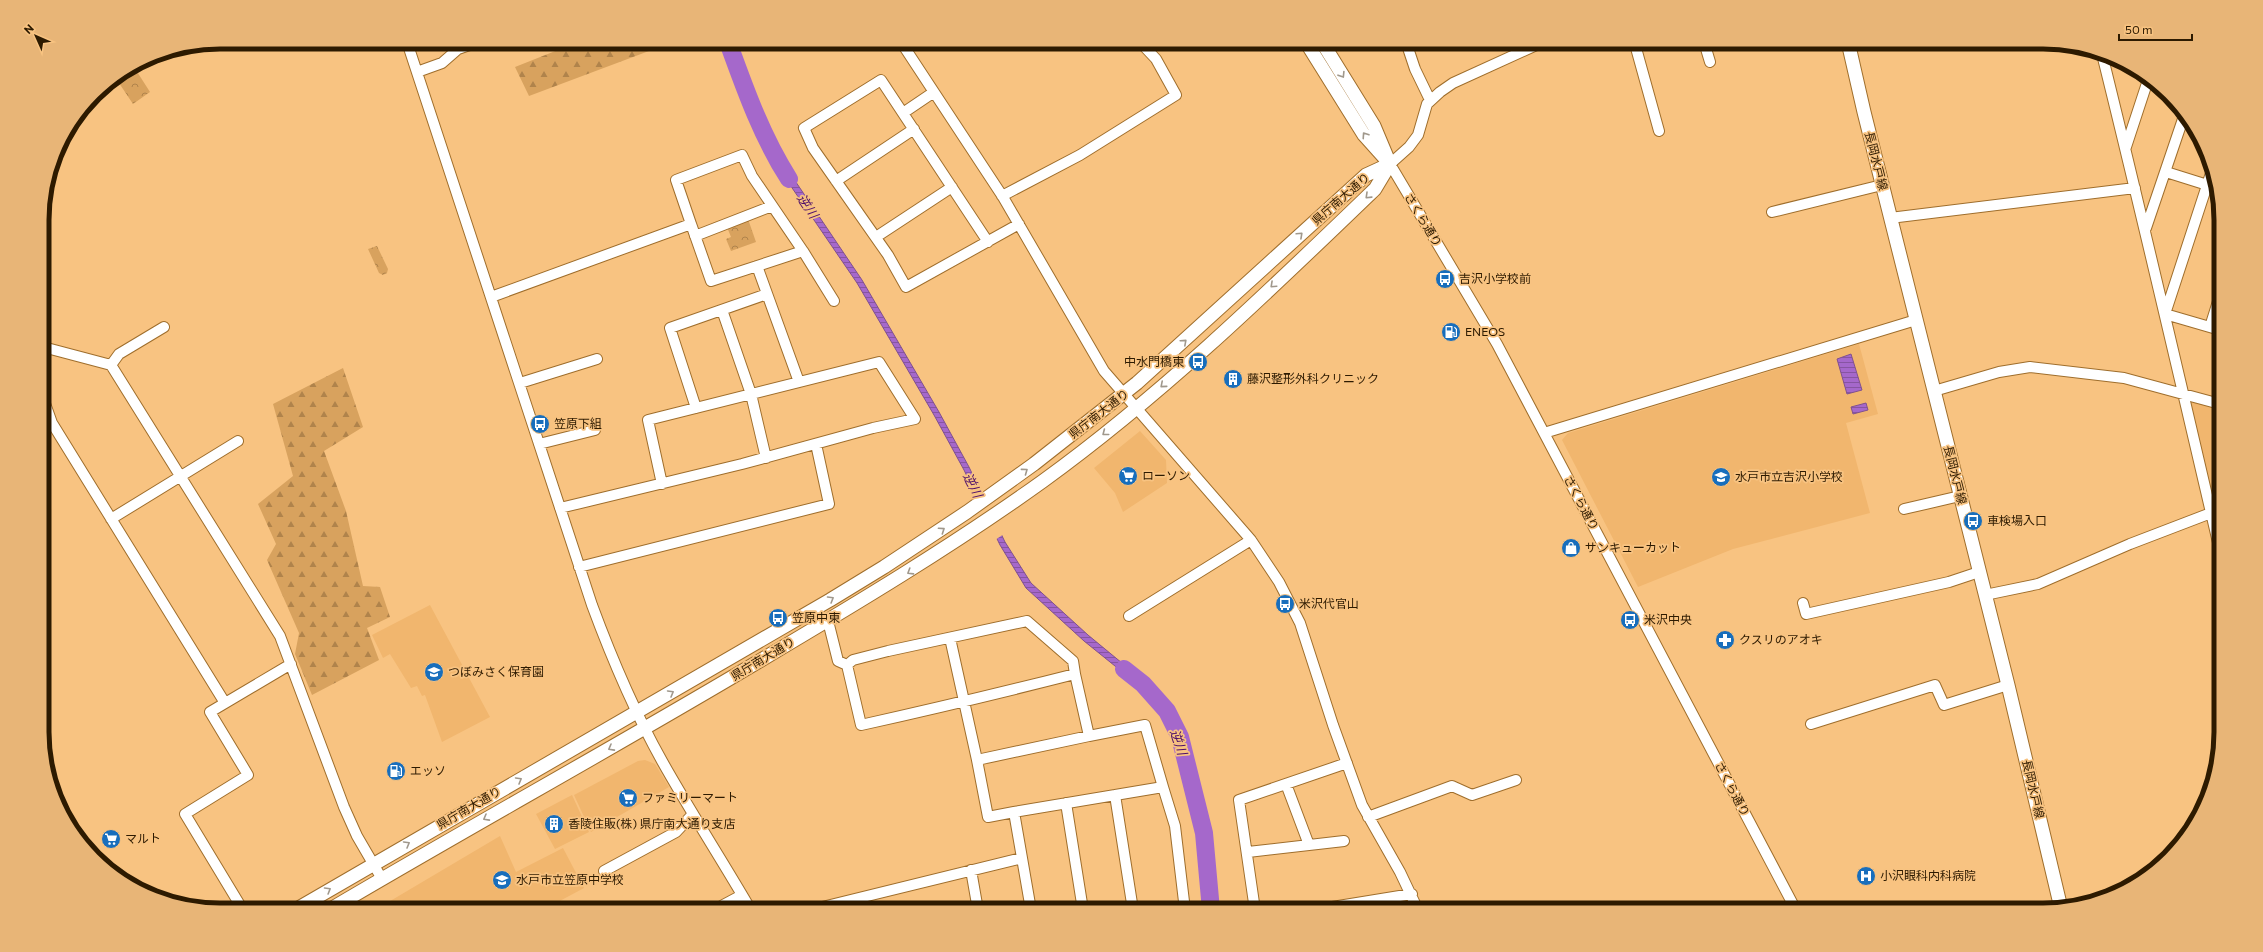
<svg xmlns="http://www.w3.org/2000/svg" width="2263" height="952" font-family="Commissioner,'Noto Sans JP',sans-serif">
<defs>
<pattern id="forest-firs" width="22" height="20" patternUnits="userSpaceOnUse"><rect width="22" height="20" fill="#d8a25e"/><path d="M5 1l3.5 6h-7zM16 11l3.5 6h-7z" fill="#b0834b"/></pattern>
<pattern id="park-crowns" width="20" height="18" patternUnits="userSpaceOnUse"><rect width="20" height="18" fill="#d8a25e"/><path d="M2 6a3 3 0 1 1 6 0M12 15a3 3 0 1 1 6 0" fill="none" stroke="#b0834b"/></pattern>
<pattern id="water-rules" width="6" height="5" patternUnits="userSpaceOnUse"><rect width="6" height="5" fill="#a568cb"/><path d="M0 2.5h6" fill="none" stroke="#8755a2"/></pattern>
</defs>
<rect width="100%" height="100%" fill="#f8c381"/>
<path fill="#f1b66e" d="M 1859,344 L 1878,414 L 1846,423 L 1870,513 L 1733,549 L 1638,587 L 1562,440 L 1568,433 Z
M 2191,401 L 2220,410 L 2220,534 L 2188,404 Z
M 1140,431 L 1166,460 L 1167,483 L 1123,512 L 1115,493 L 1094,468 Z
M 430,605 L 490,717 L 442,742 L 425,695 L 422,696 L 417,686 L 411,688 L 390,654 L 383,658 L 372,635 Z
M 645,760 L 655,764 L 669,787 L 591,832 L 574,795 L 638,761 Z
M 572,795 L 589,832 L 555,849 L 536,814 Z
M 500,836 L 516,872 L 563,848 L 584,888 L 543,910 L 375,910 Z"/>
<path fill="url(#forest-firs)" d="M 578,42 L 673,42 L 529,96 L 515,67 Z
M 343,368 L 363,427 L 324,451 L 346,511 L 363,586 L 380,587 L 390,617 L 367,628 L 379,660 L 312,695 L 295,654 L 299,633 L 267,560 L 276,544 L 258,504 L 293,476 L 273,404 Z"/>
<path fill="url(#park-crowns)" d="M 134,67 L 150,92 L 133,104 L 119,83 L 106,91 L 103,87 Z
M 748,219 L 756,242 L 731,251 L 726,239 L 731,237 L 727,227 Z
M 377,246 L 388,269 L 387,273 L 383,275 L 379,273 L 368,249 Z"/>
<path fill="url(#water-rules)" stroke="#81518e" d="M 779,157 L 862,280 L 939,412 L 969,467 L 1005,542 L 1031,583 L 1088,635 L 1145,682 L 1141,687 L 1084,641 L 1026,588 L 1000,545 L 964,470 L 934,415 L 857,283 L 773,160 Z
M 1851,354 L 1862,390 L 1847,394 L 1837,359 Z
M 1866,403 L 1868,410 L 1853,414 L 1851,407 Z"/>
<path fill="#f8c381" d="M 978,481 L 1004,534 L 995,540 L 970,487 Z"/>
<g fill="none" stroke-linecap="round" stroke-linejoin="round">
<path stroke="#a568cb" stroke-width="18" d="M 728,42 C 745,89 762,137 789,179
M 1124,669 L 1143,684 L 1167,711 L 1180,737 L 1204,833 L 1211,910"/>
<defs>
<path id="minor" d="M 407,42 L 592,605 C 612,659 634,711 662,761 C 690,811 722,860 751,910
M 901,42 L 1003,197 L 1104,371 L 1251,540 L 1279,582 L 1300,623 L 1333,725 L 1362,805 L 1400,872 L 1418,910
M 1406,42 L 1415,69 L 1430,100
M 1543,42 L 1453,83 L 1440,92 L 1427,104 L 1418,135 L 1409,147 L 1390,164 L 1497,344 L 1796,910
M 1632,42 L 1636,48 L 1659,131
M 1704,42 L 1710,62
M 2102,54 C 2143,219 2181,385 2220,551
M 417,72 L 442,63 L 458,49 L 478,42
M 903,113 L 934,92
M 2126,147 L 2149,77
M 2212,170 L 2165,314 L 2220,330
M 2166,172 L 2217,188
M 836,181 L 914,129
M 1002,196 L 1080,155 L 1176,95 L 1156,59 L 1140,42
M 1772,212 L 1882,185
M 1890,218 L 2135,188
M 2146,228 L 2185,113
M 695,236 L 772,206
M 876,237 L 952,187
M 988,242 L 881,80 L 804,128 L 813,148 L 888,255 L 906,287 L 1019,224
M 803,251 L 834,301
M 757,266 L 799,382
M 491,297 L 691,224 L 676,180 L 742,155 L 752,176 L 803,251 L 711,281 L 691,224
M 722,310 L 751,394 L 766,458
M 2210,327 L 2220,295
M 43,347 L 111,365 L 280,636 L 344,807 L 357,836 L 382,879
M 111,365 L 119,354 L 164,327
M 520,383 L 597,359
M 1934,391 L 1999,372 L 2030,367 L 2124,378 L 2220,404
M 43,398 L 52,423 L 225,703
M 696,408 L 670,328 L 767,294
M 1544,433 L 1916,320
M 539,444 L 595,430
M 560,508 L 742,464 L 873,428 L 915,419 L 879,362 L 648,420 L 662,484
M 1904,509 L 1960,496
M 111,519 L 238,441
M 579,567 L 829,504 L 816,444
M 1985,595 L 2038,584 L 2130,544 L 2211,513
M 1803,603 L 1806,614 L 1949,582 L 1979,572
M 1129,616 L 1251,540
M 828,621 L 838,661 L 847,665 L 861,725 C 933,709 1004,692 1075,674 L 1089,736 L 977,760 L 950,638
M 847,665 L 853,660 L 888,651 L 1027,621 L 1073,661 L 1075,674
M 1811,724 L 1935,685 L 1944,705 L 2008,685
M 1089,736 L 1145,725 L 1163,787
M 977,760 L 988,817 L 1014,812
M 1286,784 L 1309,845
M 1115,795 L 1133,910
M 1066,803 L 1083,910
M 1368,817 L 1452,786 L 1472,795 L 1516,780
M 1248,852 L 1344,841
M 1022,858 L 1031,910
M 971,870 L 978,910
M 604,871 L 676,832 L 693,814
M 243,910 L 185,814 L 248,775 L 210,712 L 291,664
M 714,910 L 742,895
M 810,910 L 1022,858 L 1014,812 L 1163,787 L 1175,826 L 1185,910
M 1255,910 L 1239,800 L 1347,763
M 1314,910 L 1412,894"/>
<path id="major" d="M 1306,42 L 1364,135 L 1390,164
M 1322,42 L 1374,126 L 1387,157
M 1848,42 L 1864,112 L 2008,685 L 2061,908
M 295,910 L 830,600 L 884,567 L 967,512 L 1034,464 L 1137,383 L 1366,175 L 1390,164
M 329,910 C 471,826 615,747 756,663 C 854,605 951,547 1043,481 C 1163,394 1269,291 1375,189 L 1390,164"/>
</defs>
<use href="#minor" stroke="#9f6e2c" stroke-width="12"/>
<use href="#major" stroke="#9f6e2c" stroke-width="15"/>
<use href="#minor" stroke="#fff" stroke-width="10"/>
<use href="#major" stroke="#fff" stroke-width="13"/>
</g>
<defs><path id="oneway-chevron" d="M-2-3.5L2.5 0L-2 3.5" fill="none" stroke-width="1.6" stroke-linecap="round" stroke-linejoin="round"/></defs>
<g stroke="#a0988c">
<use href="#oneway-chevron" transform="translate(1342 75) rotate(58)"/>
<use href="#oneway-chevron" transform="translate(1365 135) rotate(-124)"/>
<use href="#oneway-chevron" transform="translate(1368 196) rotate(136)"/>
<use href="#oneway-chevron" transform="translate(1300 235) rotate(-43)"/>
<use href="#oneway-chevron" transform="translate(1273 285) rotate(137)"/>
<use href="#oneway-chevron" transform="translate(1184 342) rotate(-42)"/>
<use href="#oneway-chevron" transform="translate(1163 385) rotate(139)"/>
<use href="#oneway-chevron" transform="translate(1105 433) rotate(142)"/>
<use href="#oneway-chevron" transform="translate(1025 471) rotate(-36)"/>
<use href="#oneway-chevron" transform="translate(942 530) rotate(-34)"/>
<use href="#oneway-chevron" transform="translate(910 572) rotate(148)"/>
<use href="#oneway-chevron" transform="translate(831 599) rotate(-31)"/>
<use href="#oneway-chevron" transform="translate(671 693) rotate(-30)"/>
<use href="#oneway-chevron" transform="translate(611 748) rotate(151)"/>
<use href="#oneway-chevron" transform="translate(519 780) rotate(-30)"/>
<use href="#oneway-chevron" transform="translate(486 818) rotate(151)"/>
<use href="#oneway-chevron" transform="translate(407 844) rotate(-30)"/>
<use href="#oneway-chevron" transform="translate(328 890) rotate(-31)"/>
</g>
<defs>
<symbol id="bus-disc" viewBox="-11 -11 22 22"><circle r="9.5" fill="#186ebc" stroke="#f8c381"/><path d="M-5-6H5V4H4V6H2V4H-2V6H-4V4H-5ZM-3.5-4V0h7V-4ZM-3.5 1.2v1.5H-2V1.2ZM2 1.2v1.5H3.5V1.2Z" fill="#fff"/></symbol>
<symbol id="fuel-disc" viewBox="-11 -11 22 22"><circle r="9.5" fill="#186ebc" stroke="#f8c381"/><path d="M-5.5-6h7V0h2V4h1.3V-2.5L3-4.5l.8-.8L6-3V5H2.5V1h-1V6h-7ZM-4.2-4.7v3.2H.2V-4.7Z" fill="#fff"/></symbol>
<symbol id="building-disc" viewBox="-11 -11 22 22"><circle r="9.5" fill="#186ebc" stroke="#f8c381"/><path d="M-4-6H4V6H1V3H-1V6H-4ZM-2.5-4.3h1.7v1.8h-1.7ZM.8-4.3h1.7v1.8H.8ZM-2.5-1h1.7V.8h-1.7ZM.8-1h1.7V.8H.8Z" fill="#fff"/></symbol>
<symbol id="supermarket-disc" viewBox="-11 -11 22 22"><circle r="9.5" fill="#186ebc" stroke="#f8c381"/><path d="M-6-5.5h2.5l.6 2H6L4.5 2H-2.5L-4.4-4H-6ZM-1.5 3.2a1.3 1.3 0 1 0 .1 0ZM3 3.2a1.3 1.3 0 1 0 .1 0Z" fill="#fff"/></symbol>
<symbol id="school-disc" viewBox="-11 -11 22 22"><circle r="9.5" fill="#186ebc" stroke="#f8c381"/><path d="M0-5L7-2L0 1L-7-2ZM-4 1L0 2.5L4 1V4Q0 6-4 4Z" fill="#fff"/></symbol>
<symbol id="shop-disc" viewBox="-11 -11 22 22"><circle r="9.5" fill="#186ebc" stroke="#f8c381"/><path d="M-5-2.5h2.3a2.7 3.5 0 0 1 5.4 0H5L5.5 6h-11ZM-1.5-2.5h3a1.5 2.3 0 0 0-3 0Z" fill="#fff"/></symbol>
<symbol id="pharmacy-disc" viewBox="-11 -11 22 22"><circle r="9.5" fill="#186ebc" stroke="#f8c381"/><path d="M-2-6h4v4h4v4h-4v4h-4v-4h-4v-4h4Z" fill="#fff"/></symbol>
<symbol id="hospital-disc" viewBox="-11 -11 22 22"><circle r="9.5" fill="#186ebc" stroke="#f8c381"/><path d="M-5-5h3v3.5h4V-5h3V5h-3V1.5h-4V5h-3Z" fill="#fff"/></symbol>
</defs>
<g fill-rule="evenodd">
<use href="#bus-disc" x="1434" y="268" width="22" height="22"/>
<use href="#fuel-disc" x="1440" y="321" width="22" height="22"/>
<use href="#bus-disc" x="1187" y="351" width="22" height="22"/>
<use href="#building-disc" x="1222" y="368" width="22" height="22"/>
<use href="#bus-disc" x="529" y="413" width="22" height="22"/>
<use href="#supermarket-disc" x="1117" y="465" width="22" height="22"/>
<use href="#school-disc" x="1710" y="466" width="22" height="22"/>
<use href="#bus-disc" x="1962" y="510" width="22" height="22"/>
<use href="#shop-disc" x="1560" y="537" width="22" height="22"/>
<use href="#bus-disc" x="1274" y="593" width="22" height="22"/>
<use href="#bus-disc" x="767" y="607" width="22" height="22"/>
<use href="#bus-disc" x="1619" y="609" width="22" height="22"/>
<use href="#pharmacy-disc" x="1714" y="629" width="22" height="22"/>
<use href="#school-disc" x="423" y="661" width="22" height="22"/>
<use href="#fuel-disc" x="385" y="760" width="22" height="22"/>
<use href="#supermarket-disc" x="617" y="787" width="22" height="22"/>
<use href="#building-disc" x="543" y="813" width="22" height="22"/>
<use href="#supermarket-disc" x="100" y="828" width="22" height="22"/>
<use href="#hospital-disc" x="1855" y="865" width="22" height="22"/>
<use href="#school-disc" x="491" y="869" width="22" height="22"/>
</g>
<g text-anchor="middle" stroke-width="3.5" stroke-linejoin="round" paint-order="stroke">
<g font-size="12" fill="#2d1a00" stroke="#f8c381">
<text transform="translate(1876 161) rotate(76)" y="4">長岡水戸線</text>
<text transform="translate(1341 199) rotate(-41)" y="4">県庁南大通り</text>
<text transform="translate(1423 220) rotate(59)" y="4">さくら通り</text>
<text transform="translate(1099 414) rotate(-38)" y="4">県庁南大通り</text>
<text transform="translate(1955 475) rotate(76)" y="4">長岡水戸線</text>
<text transform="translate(1581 503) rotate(62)" y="4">さくら通り</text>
<text transform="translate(763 659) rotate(-31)" y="4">県庁南大通り</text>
<text transform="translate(1732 789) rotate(62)" y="4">さくら通り</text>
<text transform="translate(2033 789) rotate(77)" y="4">長岡水戸線</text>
<text transform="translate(469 808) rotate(-30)" y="4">県庁南大通り</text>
</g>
<g font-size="12" fill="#2d1a00" stroke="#f8c381" text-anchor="start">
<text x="1459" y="283">吉沢小学校前</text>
<text x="1465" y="336">ENEOS</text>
<text x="1184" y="366" text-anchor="end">中水門橋東</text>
<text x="1247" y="383">藤沢整形外科クリニック</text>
<text x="554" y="428">笠原下組</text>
<text x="1142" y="480">ローソン</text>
<text x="1735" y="481">水戸市立吉沢小学校</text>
<text x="1987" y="525">車検場入口</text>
<text x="1585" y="552">サンキューカット</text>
<text x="1299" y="608">米沢代官山</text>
<text x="792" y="622">笠原中東</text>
<text x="1644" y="624">米沢中央</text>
<text x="1739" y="644">クスリのアオキ</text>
<text x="448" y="676">つぼみさく保育園</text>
<text x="410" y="775">エッソ</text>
<text x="642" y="802">ファミリーマート</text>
<text x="568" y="828">香陵住販(株) 県庁南大通り支店</text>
<text x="125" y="843">マルト</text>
<text x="1880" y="880">小沢眼科内科病院</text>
<text x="516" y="884">水戸市立笠原中学校</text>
</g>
<g font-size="13" font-style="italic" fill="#4c0d6a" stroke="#f8c381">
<text transform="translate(808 206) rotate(56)" y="5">逆川</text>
<text transform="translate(973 485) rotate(63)" y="5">逆川</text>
<text transform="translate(1179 742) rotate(71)" y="5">逆川</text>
</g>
</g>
<path d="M0 0H2263V952H0ZM220 49H2043A171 171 0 0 1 2214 220V732A171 171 0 0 1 2043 903H220A171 171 0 0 1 49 732V220A171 171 0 0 1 220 49Z" fill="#e8b577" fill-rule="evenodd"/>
<path fill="none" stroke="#2d1a00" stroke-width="5" d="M220 49H2043A171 171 0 0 1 2214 220V732A171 171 0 0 1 2043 903H220A171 171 0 0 1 49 732V220A171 171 0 0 1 220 49Z"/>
<g transform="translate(36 36) rotate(315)" stroke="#f8c381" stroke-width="3" paint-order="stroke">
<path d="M0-3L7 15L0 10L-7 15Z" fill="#2d1a00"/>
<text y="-6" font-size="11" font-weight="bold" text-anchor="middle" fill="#2d1a00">N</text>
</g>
<path d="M2119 34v6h73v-6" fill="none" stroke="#2d1a00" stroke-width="2"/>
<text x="2125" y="34" font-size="12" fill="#2d1a00" stroke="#f8c381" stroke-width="3" paint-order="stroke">50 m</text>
</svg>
